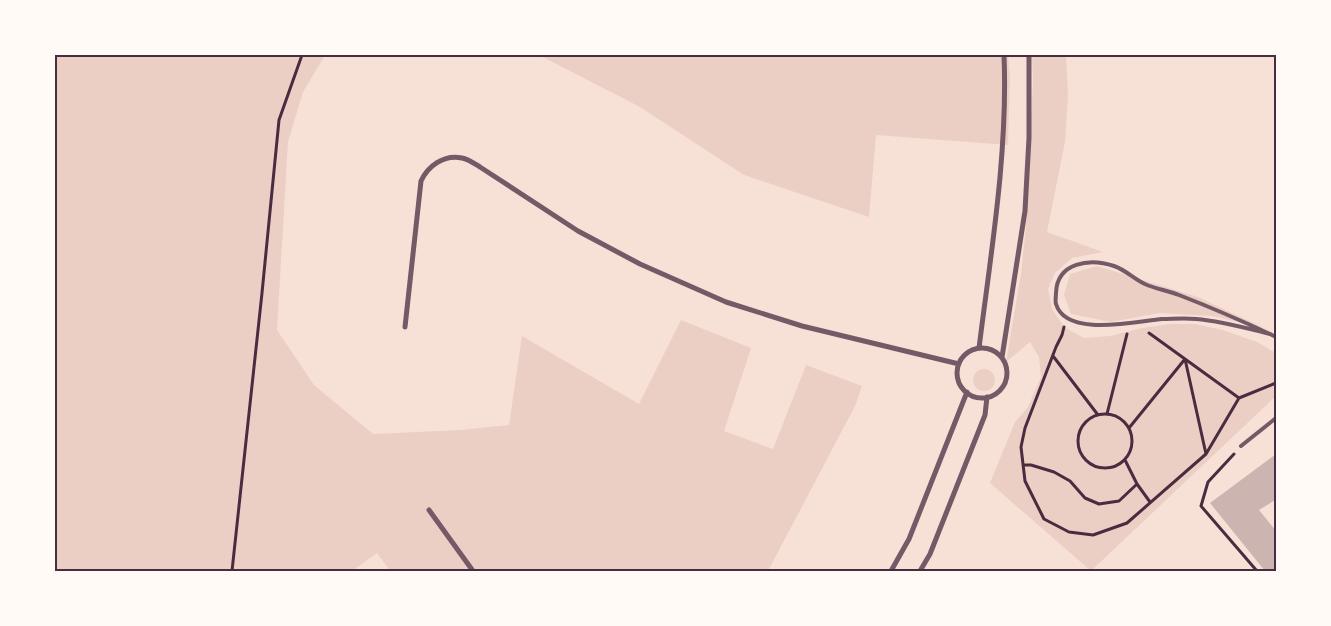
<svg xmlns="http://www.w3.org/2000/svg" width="1331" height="626" font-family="'Roboto Condensed',sans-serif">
<rect width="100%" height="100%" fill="#f7e1d7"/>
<path fill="#ebcfc5" d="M 55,55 L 332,55 L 324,57 L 303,92 L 288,142 L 277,330 L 314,385 L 373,434 L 460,430 L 509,425 L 522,336 L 639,404 L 681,320 L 751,348 L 724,431 L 773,449 L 806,365 L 862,386 L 855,406 L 768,571 L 390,571 L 377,553 L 352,571 L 55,571 Z
M 539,55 L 1008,55 L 1010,77 L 1008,145 L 876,135 L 869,217 L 744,175 L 640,107 Z
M 1032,55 L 1066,55 L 1068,96 L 1065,142 L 1047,232 L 1103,252 L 1072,258 L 1055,273 L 1048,289 L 1052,309 L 1064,327 L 1084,338 L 1110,336 L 1142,328 L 1170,324 L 1195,324 L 1223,330 L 1257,342 L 1276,353 L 1276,396 L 1091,571 L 990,483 L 1015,422 L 1028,407 L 1041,377 L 1039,357 L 1030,342 L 1006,362 L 1021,274 L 1026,227 L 1033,80 Z
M 1097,266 L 1198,297 L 1264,328 L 1212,316 L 1160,313 L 1111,322 L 1071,314 L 1064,295 L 1070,274 Z
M973 380a11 11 0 1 1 22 0a11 11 0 1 1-22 0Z"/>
<path fill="#ccb4b1" d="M 1276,454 L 1276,502 L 1275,500 L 1259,510 L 1276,531 L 1276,571 L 1265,571 L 1210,503 Z"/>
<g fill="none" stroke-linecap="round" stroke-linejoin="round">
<path stroke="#4a2c40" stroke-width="3" d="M 1064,327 L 1062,335 L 1056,347 L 1025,428 L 1021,447 L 1025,481 L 1044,519 L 1069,532 L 1093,535 L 1127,523 L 1206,454 L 1239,398 L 1276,383
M 1149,333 L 1239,398
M 1053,356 L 1098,415
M 1107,414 L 1127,334
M1078 441a27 27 0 1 1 54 0a27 27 0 1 1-54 0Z
M 1129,428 L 1185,359 L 1206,454
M 1234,454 L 1208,482 L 1201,506 L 1257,571
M 1125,460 L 1137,484 L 1150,502
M 1023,465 L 1031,465 L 1054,472 L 1070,481 L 1085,498 L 1099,504 L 1119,501 L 1137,484
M 232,571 L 262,293 L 279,120 L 302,55"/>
<path stroke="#755966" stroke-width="4" d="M 1270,334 C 1246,328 1221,321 1196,319 C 1185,318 1172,319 1162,319 C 1137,321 1066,338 1056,304 C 1055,301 1056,296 1056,293 C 1057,262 1090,258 1114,266 C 1126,270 1135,280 1147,285 C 1157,289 1169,291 1179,295 C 1210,307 1240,320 1270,334 L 1276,337
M 1241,446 L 1276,418"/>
<path stroke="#755966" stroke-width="5" d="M 405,327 L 421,181 C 428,166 444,154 462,158 C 468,159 475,164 480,167 L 578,231 L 640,264 L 726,302 L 802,326 L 959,364
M 979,348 C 991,252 1008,153 1004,55
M957 373a25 25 0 1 1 50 0a25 25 0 1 1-50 0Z
M 1002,357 L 1025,211 L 1029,138 L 1029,55
M 429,510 L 473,571
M 891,571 L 909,539 L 967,392
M 920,571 L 930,554 L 985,415 L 987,397"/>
</g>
<rect width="1331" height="626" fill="none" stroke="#fffaf5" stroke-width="112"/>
<rect x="56" y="56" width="1219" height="514" fill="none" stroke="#4a2c40" stroke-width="2"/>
</svg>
